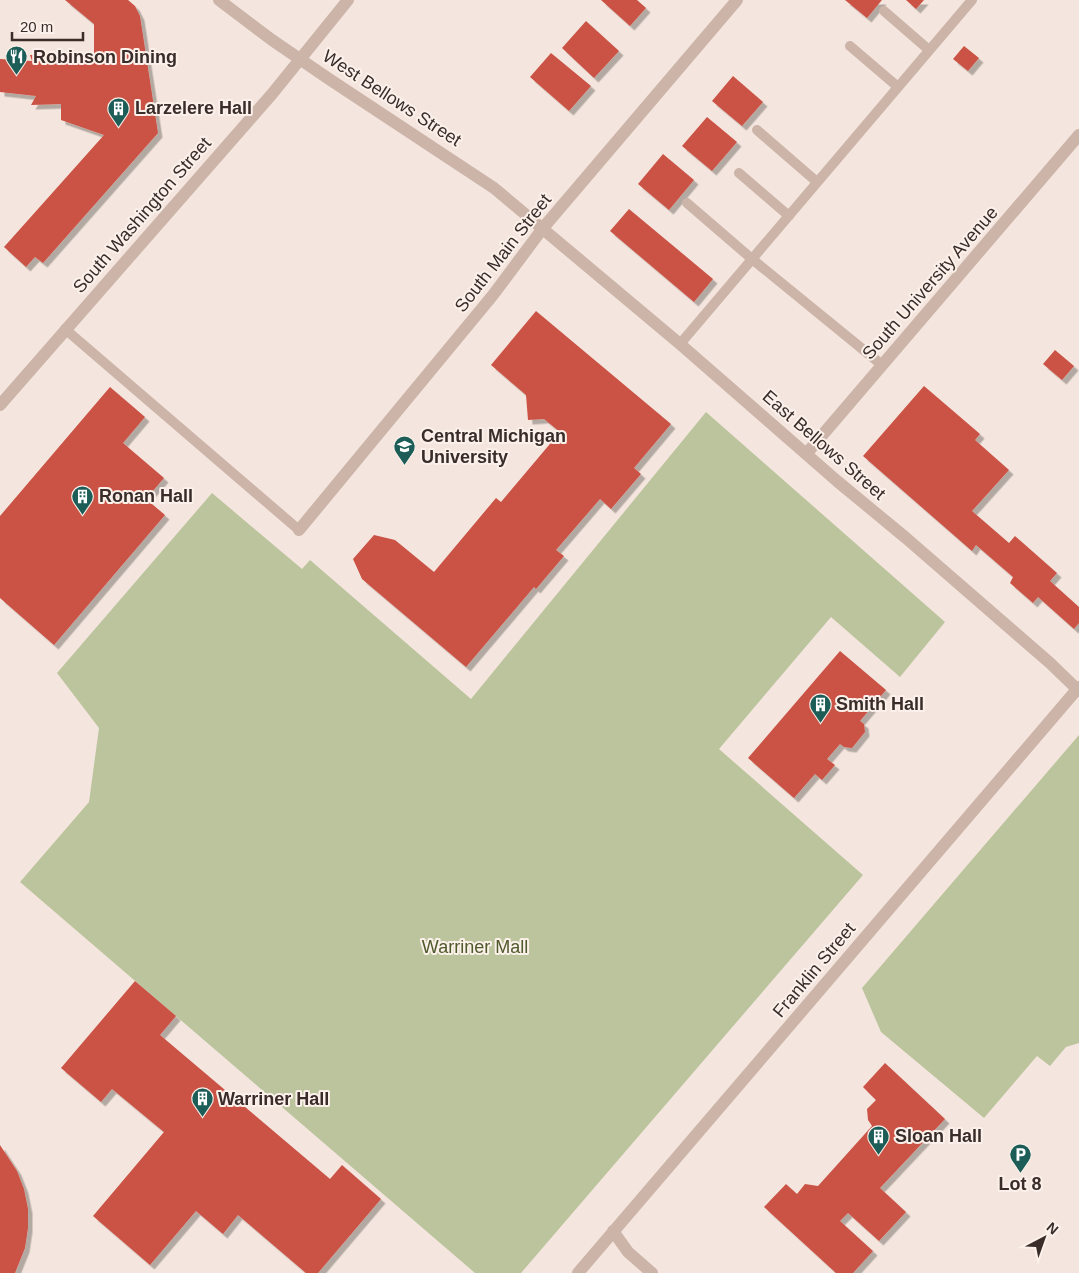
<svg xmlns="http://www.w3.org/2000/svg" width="1079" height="1273" font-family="Arial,sans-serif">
<defs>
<filter id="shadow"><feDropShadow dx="4.5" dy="4.5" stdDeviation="0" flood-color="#0004"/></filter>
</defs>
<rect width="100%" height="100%" fill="#f4e6de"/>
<path fill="#bcc49d" d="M 706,412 L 945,622 L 900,677 L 831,617 L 719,749 L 863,875 L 521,1273 L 475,1273 L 20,882 L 89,802 L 99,728 L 57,673 L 212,493 L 302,569 L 310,560 L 471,699 Z
M 1079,735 L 1079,1043 L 1066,1047 L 1050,1066 L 1037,1056 L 984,1118 L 881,1032 L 862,988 Z"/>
<path fill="#cb5245" filter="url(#shadow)" d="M 65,0 L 128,0 L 135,6 L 140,16 L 158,133 L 43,263 L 35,257 L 26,267 L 4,247 L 104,135 L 61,120 L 61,104 L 31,105 L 36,96 L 0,92 L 0,59 L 32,61 L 30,55 L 94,54 L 94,24 Z
M 601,0 L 637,0 L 646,8 L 630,26 Z
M 845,0 L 882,0 L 867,18 Z
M 906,0 L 924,0 L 916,9 Z
M 586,21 L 619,51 L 594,78 L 562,48 Z
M 964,46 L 979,58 L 968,71 L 953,59 Z
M 551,53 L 591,86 L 569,111 L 530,77 Z
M 733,76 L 763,102 L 742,126 L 712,101 Z
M 707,117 L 737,142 L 712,171 L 682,146 Z
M 663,154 L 694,180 L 669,210 L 638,184 Z
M 629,209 L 713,279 L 694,302 L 610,231 Z
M 536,311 L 671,424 L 634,468 L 641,474 L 611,509 L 600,499 L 556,550 L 564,556 L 536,589 L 534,587 L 466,667 L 362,579 L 353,559 L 374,535 L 395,540 L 434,572 L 496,498 L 501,502 L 560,432 L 544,419 L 528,420 L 526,395 L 491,365 Z
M 1055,350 L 1074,366 L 1062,380 L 1043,364 Z
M 924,386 L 980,434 L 975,440 L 1009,470 L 972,511 L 1009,543 L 1015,536 L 1057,573 L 1050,581 L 1079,607 L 1079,623 L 1074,629 L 1038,597 L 1033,603 L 1010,583 L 1013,577 L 976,545 L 972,551 L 863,456 Z
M 110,387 L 145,417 L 123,443 L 164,478 L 146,499 L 165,515 L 54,645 L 0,598 L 0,516 Z
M 840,651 L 886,690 L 860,721 L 864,724 L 865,732 L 852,748 L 844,747 L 840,744 L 827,759 L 835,765 L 822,780 L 815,774 L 794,798 L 748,758 Z
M 135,981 L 176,1016 L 160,1035 L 330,1179 L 342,1165 L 381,1199 L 318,1273 L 306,1273 L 238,1215 L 223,1234 L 196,1211 L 150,1265 L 93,1216 L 164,1132 L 112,1089 L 101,1102 L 61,1068 Z
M 885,1063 L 945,1119 L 880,1188 L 906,1212 L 879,1241 L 848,1213 L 840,1221 L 873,1251 L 853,1273 L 836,1273 L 764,1207 L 786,1184 L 797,1194 L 805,1184 L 818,1186 L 872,1126 L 868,1120 L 867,1109 L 876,1100 L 863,1087 Z
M 0,1145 L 17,1171 L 24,1189 L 28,1209 L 28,1228 L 25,1248 L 15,1273 L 0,1273 Z"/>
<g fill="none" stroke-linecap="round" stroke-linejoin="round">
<path stroke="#ccb4a9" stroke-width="10" d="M 884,11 L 929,50
M 850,46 L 898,87
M 757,130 L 817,182
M 739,173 L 789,216
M 687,203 L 752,259 L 882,365
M 65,329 L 299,530
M 680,344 L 972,0"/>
<path stroke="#ccb4a9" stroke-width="12" d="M 807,453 L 1079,135
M 299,530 L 493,295 L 543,228
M 613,1231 L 628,1252 L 652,1273
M 578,1273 L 1079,687"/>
<path stroke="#ccb4a9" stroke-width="12" d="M 219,0 L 272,40 L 329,79 L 494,188 L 680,344 L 837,481 L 906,538 L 1050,663 L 1079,691
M 543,228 L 737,0
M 0,405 L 272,94 L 348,0"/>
</g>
<defs>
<symbol id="restaurant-pin" viewBox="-11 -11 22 30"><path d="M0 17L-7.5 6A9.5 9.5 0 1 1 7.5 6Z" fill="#1c5d58" stroke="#fbf1ea"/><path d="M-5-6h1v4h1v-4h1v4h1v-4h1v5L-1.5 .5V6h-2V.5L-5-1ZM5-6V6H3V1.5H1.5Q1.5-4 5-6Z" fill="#fff"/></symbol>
<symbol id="building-pin" viewBox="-11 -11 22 30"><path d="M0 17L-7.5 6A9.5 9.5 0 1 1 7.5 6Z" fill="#1c5d58" stroke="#fbf1ea"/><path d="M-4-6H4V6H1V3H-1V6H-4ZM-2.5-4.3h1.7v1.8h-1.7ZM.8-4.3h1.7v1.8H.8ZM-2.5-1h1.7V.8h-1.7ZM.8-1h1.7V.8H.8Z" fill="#fff"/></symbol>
<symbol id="university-pin" viewBox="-11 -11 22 30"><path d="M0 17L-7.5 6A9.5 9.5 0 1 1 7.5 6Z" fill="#1c5d58" stroke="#fbf1ea"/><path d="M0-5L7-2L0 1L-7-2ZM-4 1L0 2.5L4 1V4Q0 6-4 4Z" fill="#fff"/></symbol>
<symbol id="parking-pin" viewBox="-11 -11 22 30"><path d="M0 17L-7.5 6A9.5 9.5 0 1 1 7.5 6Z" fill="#1c5d58" stroke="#fbf1ea"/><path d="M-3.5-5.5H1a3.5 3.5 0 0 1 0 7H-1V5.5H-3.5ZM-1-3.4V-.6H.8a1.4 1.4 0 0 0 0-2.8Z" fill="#fff"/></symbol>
</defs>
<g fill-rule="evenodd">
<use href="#restaurant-pin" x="4" y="44" width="25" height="34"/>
<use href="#building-pin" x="106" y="96" width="25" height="34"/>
<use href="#university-pin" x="392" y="434" width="25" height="34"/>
<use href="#building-pin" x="70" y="484" width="25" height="34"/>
<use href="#building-pin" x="808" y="692" width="25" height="34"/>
<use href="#building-pin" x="190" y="1086" width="25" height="34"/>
<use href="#building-pin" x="866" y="1124" width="25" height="34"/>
<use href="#parking-pin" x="1008" y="1142" width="25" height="34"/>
</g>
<g text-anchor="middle" stroke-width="4" stroke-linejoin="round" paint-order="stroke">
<g font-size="18" font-weight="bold" fill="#392c29" stroke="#fbf1ea" text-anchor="start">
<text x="33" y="63">Robinson Dining</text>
<text x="135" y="114">Larzelere Hall</text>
<text x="421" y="442">Central Michigan<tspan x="421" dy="21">University</tspan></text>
<text x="99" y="502">Ronan Hall</text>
<text x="836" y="710">Smith Hall</text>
<text x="218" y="1105">Warriner Hall</text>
<text x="895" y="1142">Sloan Hall</text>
<text x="1020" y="1190" text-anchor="middle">Lot 8</text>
</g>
<g font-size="18" fill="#392c29" stroke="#fbf1ea">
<text transform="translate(392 98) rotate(33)" y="6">West Bellows Street</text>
<text transform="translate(142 215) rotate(-49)" y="6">South Washington Street</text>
<text transform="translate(503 253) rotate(-52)" y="6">South Main Street</text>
<text transform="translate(930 283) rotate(-49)" y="6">South University Avenue</text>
<text transform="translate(824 445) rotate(41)" y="6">East Bellows Street</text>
<text transform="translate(814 970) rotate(-50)" y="6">Franklin Street</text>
</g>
<g font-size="18" fill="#4e592c" stroke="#fbf1ea">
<text x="475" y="953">Warriner Mall</text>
</g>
</g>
<g transform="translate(1044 1238) rotate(41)" stroke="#fbf1ea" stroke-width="4" paint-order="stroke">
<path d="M0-4L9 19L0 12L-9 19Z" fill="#392c29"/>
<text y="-8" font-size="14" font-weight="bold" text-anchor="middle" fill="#392c29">N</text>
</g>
<path d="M12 32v8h71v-8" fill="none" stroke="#392c29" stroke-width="2.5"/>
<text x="20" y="32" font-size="15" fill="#392c29" stroke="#fbf1ea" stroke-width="4" paint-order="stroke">20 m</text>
</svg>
